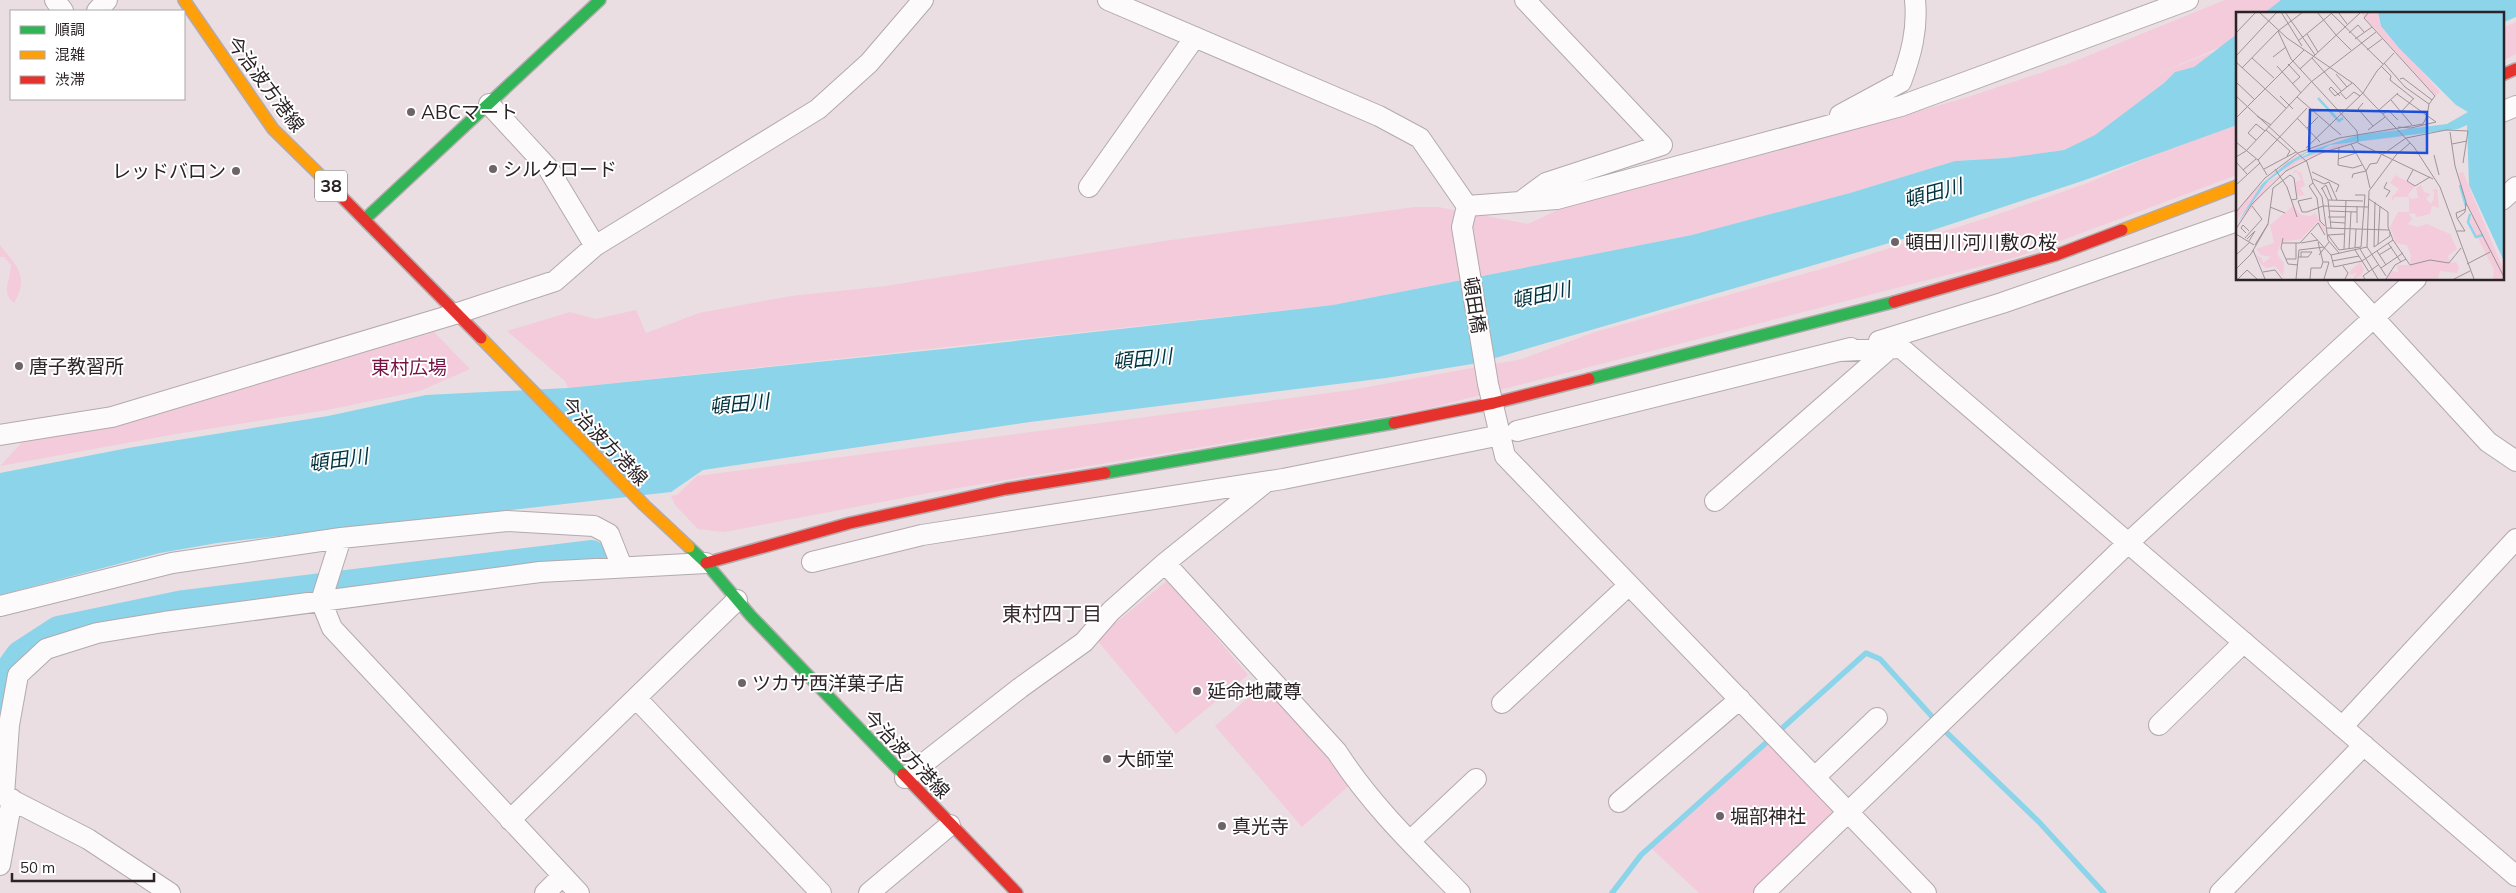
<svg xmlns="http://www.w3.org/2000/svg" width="2516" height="893" font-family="Mulish,'Noto Sans JP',sans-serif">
<rect width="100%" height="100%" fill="#eadee2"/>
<path fill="#f3cbda" d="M 2225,0 L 2317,0 L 2291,14 L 2237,14 L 2237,40 L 2155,75 L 2213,52 L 2194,67 L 2175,72 L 2164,83 L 2095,135 L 2064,150 L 2006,158 L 1955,161 L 1850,193 L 1692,235 L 1333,305 L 568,388 L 565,381 L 507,331 L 570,312 L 596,319 L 636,310 L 646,333 L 699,313 L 791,296 L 886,286 L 1164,241 L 1415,207 L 1438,207 L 1528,224 L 1573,203 L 1786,149 L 1968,97 L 2070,63 Z
M 2516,22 L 2516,54 L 2502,61 L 2502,28 Z
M 2237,125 L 2237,175 L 2017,257 L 1422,410 L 934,492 L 724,532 L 698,529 L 675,505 L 671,496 L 677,495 L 697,476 L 1351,390 L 1522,359 L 1595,332 L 1832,266 L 1987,218 L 2085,184 L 2159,153 Z
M 0,245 C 16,265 30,277 14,303 C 0,291 11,281 11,265 L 4,257 L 0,257 Z
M 434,332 L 470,369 L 420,391 L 327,410 L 176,434 L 0,466 L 26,438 L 151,414 Z
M 1168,580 L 1248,675 L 1176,734 L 1096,639 Z
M 1269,680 L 1351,784 L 1302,827 L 1215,726 Z
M 1771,740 L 1840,810 L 1755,893 L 1699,893 L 1650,847 Z"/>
<path fill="#8bd4ea" d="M 2281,0 L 2516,0 L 2516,17 L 2502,23 L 2502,14 L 2263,14 Z
M 2237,34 L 2237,125 L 2085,180 L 1927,232 L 1478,363 L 1386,378 L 1030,422 L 703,470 L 671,492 L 217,543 L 160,553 L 0,595 L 0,473 L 128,448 L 328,416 L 426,395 L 568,388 L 953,348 L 1333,305 L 1462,280 L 1692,235 L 1850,193 L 1955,161 L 2006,158 L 2064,150 L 2095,135 L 2164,83 L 2175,72 L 2194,67 Z"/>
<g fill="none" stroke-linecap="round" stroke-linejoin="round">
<path stroke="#8bd4ea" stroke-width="5.5" d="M 1612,893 L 1641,855 L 1866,653 L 1880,659 L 1946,732 L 2039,822 L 2104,893"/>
<path stroke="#8bd4ea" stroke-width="34" d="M 0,714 L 4,682 L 22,657 L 59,633 L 184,607 L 591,557"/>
<defs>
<path id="street" d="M 55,0 L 63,11
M 1108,0 L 1379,116 L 1420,138 L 1467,206 L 1462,227 L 1488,384 L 1505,456 L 1926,893
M 97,11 L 107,0
M 489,104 L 548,168 L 595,246
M 2502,112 L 2516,106
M 1840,115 L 1901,82 C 1911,55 1918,29 1915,0
M 1089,187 L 1195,37
M 1523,200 L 1546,183 L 1662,145 L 1525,0
M 2502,200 L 2516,187
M 1467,206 L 1557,199 L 1901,106 L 2188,0
M 2338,279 L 2488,442 L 2516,461
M 1879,341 L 2002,303 L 2237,221
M 1839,351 L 1901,348 L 2516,876
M 1517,431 L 1851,348
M 0,435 L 112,417 L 455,314 L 555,281 L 595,246 L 818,109 L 869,63 L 923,0
M 1715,501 L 1890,348
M 341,538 L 321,601 L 332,628 L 579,893
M 812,562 L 922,535 L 1283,479 L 1491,437
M 1165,563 L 1337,752 C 1371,805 1417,849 1460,893
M 0,606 L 172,563 L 341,538 L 507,521 L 594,526 L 609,534 L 622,567
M 636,698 L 821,893
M 1502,703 L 1629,585
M 2159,725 L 2244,642
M 2342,727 L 2516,539
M 1815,777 L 1877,718
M 905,778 L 1020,688 L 1084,642 L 1111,611 L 1165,563 L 1266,482
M 0,794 L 88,839 L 170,893
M 4,795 L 9,725 L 18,675 L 46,649 L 97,633 L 164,622 L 540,572 L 706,563
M 1619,802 L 1740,699
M 510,820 L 737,600
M 1410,841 L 1476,779
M 0,865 L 12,799
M 545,893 L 562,876
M 869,893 L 950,825
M 1764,893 L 2128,543 L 2416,279
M 2220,893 L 2364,745"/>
<path id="fast" d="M 365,219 L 600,0
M 1589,379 L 1894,302
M 1105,473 L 1394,423
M 689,547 L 706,563 L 751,616 L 903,774"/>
<path id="slow" d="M 184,0 L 273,129 L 330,185
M 2122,230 L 2237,186
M 481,338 L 644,505 L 689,547"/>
<path id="jam" d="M 2502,75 L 2516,69
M 330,185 L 481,338
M 1894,302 L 2056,255 L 2122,230
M 1394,423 L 1494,403 L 1589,379
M 706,563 L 850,523 L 1006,489 L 1105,473
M 903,774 L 1017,893"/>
</defs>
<use href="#street" stroke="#b3aaad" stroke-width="22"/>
<use href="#fast" stroke="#b3aaad" stroke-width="14"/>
<use href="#slow" stroke="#b3aaad" stroke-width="14"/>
<use href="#jam" stroke="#b3aaad" stroke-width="14"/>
<use href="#street" stroke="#fcfafb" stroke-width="20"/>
<use href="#fast" stroke="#30b455" stroke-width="11"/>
<use href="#slow" stroke="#ff9f0a" stroke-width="11"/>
<use href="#jam" stroke="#e5322d" stroke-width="11"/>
</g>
<g fill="#6e6468" stroke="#fff" stroke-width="2">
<circle cx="411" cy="112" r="5"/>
<circle cx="493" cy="169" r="5"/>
<circle cx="236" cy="171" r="5"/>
<circle cx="1895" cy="242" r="5"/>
<circle cx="19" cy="366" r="5"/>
<circle cx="742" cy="683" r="5"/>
<circle cx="1197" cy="691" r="5"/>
<circle cx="1107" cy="759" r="5"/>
<circle cx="1720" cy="816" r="5"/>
<circle cx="1222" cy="826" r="5"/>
</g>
<g text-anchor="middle" stroke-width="4" stroke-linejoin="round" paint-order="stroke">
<rect fill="#fff" stroke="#6b6567" stroke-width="1" x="315" y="170.5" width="32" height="31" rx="4"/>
<g font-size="18" font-weight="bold" fill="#2b2326">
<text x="331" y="192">38</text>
</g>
<g font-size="19" fill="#2b2326" stroke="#fff">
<text transform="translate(266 84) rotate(53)" y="7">今治波方港線</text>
<text transform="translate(1475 305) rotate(81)" y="7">頓田橋</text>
<text transform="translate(605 441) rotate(46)" y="7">今治波方港線</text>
<text transform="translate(907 754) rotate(46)" y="7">今治波方港線</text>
</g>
<g font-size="19" fill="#2b2326" stroke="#fff" text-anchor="start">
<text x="421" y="119">ABCマート</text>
<text x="503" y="176">シルクロード</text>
<text x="226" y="178" text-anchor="end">レッドバロン</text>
<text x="1905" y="249">頓田川河川敷の桜</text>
<text x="29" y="373">唐子教習所</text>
<text x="752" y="690">ツカサ西洋菓子店</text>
<text x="1207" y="698">延命地蔵尊</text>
<text x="1117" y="766">大師堂</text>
<text x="1730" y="823">堀部神社</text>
<text x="1232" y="833">真光寺</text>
</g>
<g font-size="19" fill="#741145" stroke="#fff">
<text x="409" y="374">東村広場</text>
</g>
<g font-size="20" font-style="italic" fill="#00333f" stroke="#fff">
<text transform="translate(1933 193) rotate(-15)" y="7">頓田川</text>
<text transform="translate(1541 295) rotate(-12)" y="7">頓田川</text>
<text transform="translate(1142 359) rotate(-6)" y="7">頓田川</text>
<text transform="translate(739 404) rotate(-6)" y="7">頓田川</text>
<text transform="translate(338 460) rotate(-8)" y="7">頓田川</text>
</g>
<g font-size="20" fill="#392a30" stroke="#fff">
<text x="1052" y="621">東村四丁目</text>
</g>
</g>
<g transform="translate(2236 12)">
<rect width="268" height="268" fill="#eadee2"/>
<path d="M 124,0 L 142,0 L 144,12 L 204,80 L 200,84 ZM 157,116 L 160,118 L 105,127 L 71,139 L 60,146 L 112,129 L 164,123 L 167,125 L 119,130 L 63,150 L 36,170 L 0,216 L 15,191 L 0,209 L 0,201 L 15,181 L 49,151 L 69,139 L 97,128 ZM 60,146 L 43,164 L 32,169 L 23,182 L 26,171 ZM 59,158 L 65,161 L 69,174 L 64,176 L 69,183 L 61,184 L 59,170 L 65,168 L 61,160 L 56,162 ZM 227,160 L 267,257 L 267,267 L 257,267 L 258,258 L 233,208 L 237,204 L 227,186 L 223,161 ZM 159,163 L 179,174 L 172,183 L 175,187 L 182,186 L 180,176 L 185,173 L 188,180 L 195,182 L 190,187 L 195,192 L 198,186 L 198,179 L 194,178 L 201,177 L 203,196 L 196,194 L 194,202 L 181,205 L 178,201 L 173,202 L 176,207 L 172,212 L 181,215 L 191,212 L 214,222 L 221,237 L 212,244 L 214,251 L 220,250 L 223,255 L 221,261 L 204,259 L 202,266 L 194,267 L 151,267 L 156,259 L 162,260 L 161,253 L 174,253 L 175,244 L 171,233 L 160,231 L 154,215 L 162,200 L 173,200 L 173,185 L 158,185 L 156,190 L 156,185 L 163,177 L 154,171 ZM 57,194 L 65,203 L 75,204 L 79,201 L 89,216 L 90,221 L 81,210 L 65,227 L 45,230 L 41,242 L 48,251 L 47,264 L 39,254 L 30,256 L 25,252 L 20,243 L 26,246 L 27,251 L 35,245 L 25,243 L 20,237 L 38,231 L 34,213 ZM 124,250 L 128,257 L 125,264 L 117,267 L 121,260 L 115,263 L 113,260 Z" fill="#f3cbda" fill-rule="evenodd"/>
<path d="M 142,0 L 267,0 L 267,247 L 233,173 L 231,113 L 222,117 L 94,133 L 80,141 L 59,149 L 75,140 L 70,141 L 32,169 L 0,213 L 26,172 L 51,151 L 70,140 L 122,123 L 211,112 L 232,100 L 220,93 L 164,37 L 145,14 Z" fill="#8bd4ea"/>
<path fill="none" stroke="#8bd4ea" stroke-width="2.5" d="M 82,86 L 103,109 L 107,106M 224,173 L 230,194M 234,202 L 232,210 L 240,225 L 247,223"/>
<path fill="none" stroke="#9e9397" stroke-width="1" d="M 23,0 L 51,26 L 118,72 L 178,135 L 204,175 L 238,267M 45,0 L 66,34M 49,0 L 79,43M 81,0 L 100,23M 94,0 L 147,52M 102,0 L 111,12M 133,0 L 128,6 L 199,84 L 193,92 L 191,104M 42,19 L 67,0M 0,21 L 20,0M 113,21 L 122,13 L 128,20M 71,22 L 82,40M 100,23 L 115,38M 119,27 L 136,15M 62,29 L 96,1M 131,38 L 146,27M 0,44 L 41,0M 37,45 L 50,35M 16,46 L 38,66M 76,46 L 105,79M 0,50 L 50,96M 148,51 L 169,75 L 193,92M 52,52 L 64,65 L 56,72M 41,54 L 65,81M 145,54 L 155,64 L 154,68 L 178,87M 6,56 L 42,19 L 55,47 L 121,119 L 122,130M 64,57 L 124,1M 100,62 L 111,75M 164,67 L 167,66 L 196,88M 0,70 L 18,87M 104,80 L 110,87 L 118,80 L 124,84M 161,82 L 200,110 L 175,116 L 162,115M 0,84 L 71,150 L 77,171 L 86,185 L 92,228 L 103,241M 44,84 L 57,97M 104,84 L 95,75 L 93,77 L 99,84 L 102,82 L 116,71M 61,85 L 105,123M 155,88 L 176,113M 127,91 L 122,97 L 137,114M 143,98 L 162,81M 165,100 L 178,86M 147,102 L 152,98 L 162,108M 21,104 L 35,113M 0,106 L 68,38M 61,106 L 84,130M 71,116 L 82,105M 30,118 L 54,139 L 51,144M 132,118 L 149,105M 214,120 L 219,154 L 230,190 L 229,200 L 222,206M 20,128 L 12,121 L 20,112 L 29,119M 0,130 L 22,148 L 31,163M 122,131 L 197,167M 115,132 L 130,159 L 134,176M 216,132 L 231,129M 103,135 L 102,153 L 117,156 L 126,153M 70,136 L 127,81 L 141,59 L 158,41M 146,143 L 170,126 L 210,118 L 232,119 L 227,151M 198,143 L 203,163M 0,145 L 10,139 L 75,70 L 140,20M 102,147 L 120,141M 22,148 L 71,96M 0,150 L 11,162M 28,157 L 60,140M 39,157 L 51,175 L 61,205M 7,158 L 20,147M 177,158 L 171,169 L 179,174 L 194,165M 76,160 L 103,173 L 100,180M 116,166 L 117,162 L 130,159 L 134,152 L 141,151 L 145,143M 77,167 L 88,172 L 93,170 L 101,188M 77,171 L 73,174 L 81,186 L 84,209 L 89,214M 0,173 L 24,151M 86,176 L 92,188 L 95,216M 85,177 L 90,173 L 96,188M 150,185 L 154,179 L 148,176 L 151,170M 133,187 L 152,200 L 152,215 L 157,228 L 174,253 L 194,248 L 213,251 L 225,236M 92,188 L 127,189M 139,190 L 138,235 L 154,224 L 154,220M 230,191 L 268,265M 34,195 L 49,201M 93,199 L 121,200M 0,200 L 29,166 L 62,141 L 103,126 L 187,112 L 191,104M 71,200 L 87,194 L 132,195M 71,200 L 66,200 L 62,189 L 76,186M 92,205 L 109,205M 221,206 L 220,201 L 230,197M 94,210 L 109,211M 121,211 L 121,194M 90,216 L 153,218M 0,217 L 16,192 L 50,159 L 85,141 L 122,130M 221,219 L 229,219 L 221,206M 10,221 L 5,216 L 7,213 L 13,219M 75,221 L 95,243 L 98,255 L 126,249 L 157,228M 0,222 L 18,233M 108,222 L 92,223 L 103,238 L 125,235 L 129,183 L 119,183M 9,226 L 26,207 L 16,194M 47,226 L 45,236 L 52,252 L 62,253M 11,227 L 19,219 L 13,229M 82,230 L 87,250M 46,231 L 64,231 L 82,211 L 89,223M 65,231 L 82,228M 152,231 L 165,250M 142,232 L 144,194M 19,233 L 32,212M 119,236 L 120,217M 108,237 L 110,188M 113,237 L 115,200M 124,237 L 142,267M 17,238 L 29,267M 119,238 L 133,260M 141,239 L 150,253M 0,243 L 14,230M 83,243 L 93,230M 95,243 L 131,235M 143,243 L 156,235M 62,245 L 72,245 L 76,240 L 65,240 L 65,245M 50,247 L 60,247 L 60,231M 96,249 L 123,244M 87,250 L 93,250 L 88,267M 231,252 L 254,240M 107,254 L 112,261 L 109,267M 145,256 L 167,241M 0,257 L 15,242 L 32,212 L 37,176 L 54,163 L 58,166 L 61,187 L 55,188M 27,260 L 39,258 L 46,267M 150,264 L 131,235 L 133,179 L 160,143 L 174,131M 2,267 L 11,258 L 21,267M 60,267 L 63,238 L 88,235M 74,267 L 75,256 L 85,256 L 87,250M 129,267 L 127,264 L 142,253M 150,267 L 159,253 L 170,247M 218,267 L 234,259"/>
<path fill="#1d4ed8" fill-opacity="0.15" stroke="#1d4ed8" stroke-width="2.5" d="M 74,98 L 191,100 L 191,141 L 73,139 Z"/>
<rect width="268" height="268" fill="none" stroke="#2b2326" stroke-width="2.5"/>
</g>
<rect x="10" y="10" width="175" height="90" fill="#ffffff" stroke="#aaa7a8"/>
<rect x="20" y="26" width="25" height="8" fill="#30b455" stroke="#aaa7a8"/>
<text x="55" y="35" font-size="15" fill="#2b2326">順調</text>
<rect x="20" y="51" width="25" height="8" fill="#ff9f0a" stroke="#aaa7a8"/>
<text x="55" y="60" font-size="15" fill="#2b2326">混雑</text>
<rect x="20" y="76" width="25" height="8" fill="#e5322d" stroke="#aaa7a8"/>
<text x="55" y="85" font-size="15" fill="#2b2326">渋滞</text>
<path d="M12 873v8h142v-8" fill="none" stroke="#2b2326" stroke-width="2.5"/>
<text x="20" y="873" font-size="15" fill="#2b2326" stroke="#ffffff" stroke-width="4" paint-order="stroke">50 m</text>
</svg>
